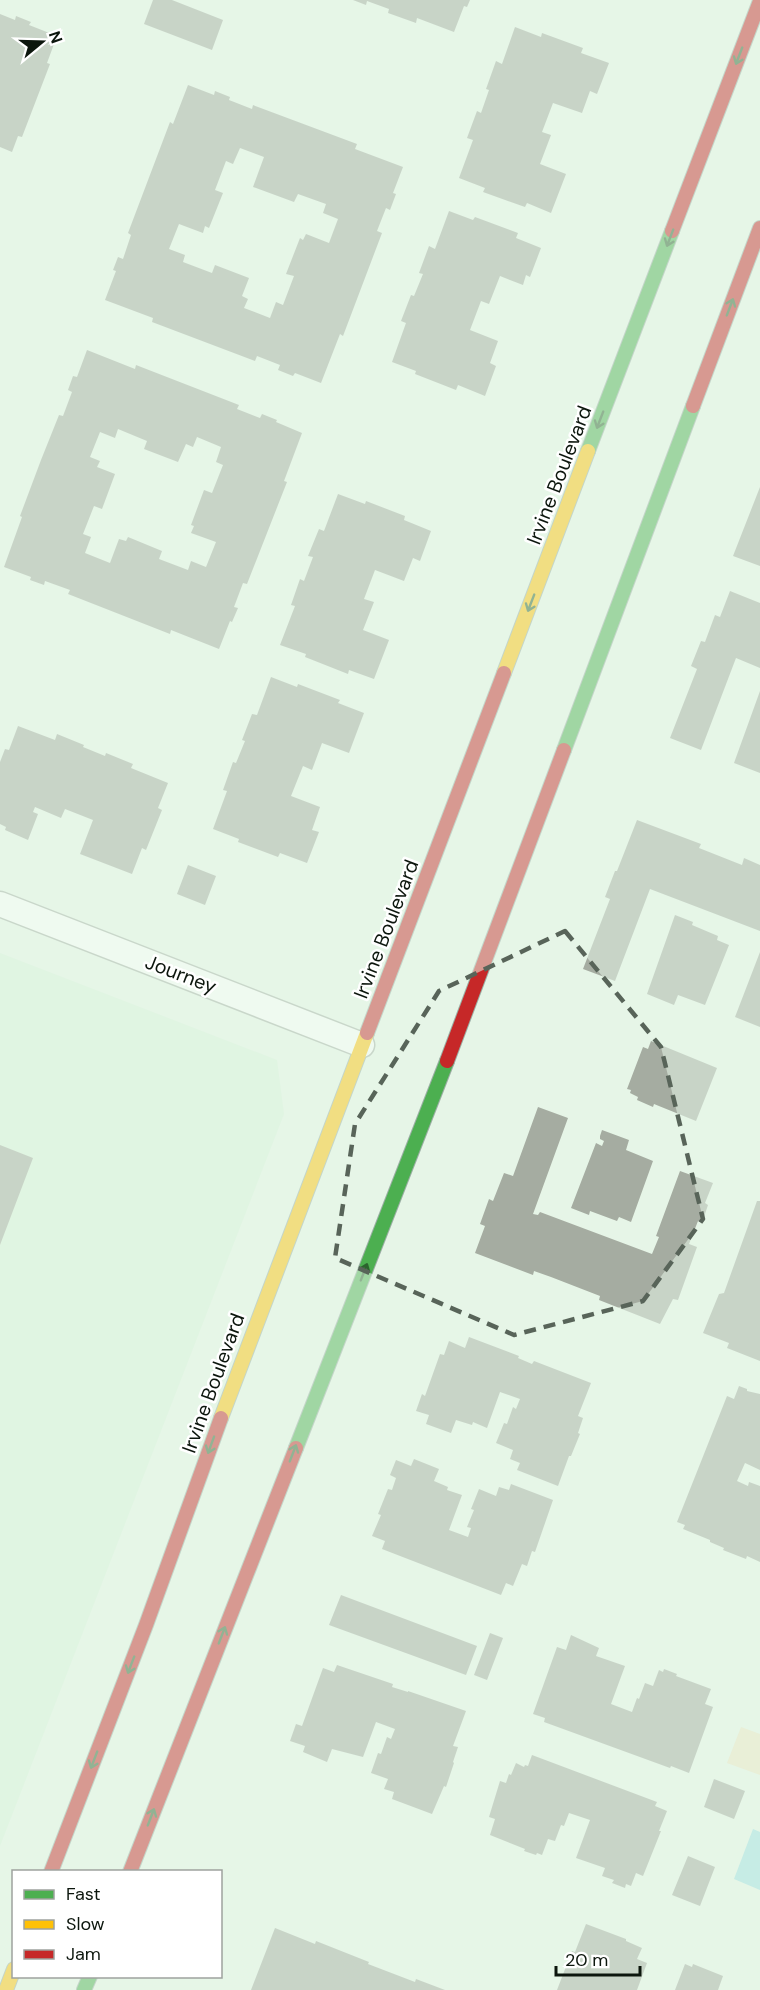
<svg xmlns="http://www.w3.org/2000/svg" width="760" height="1990" font-family="'DM Sans',sans-serif">
<rect width="100%" height="100%" fill="#e6f5e7"/>
<path fill="#daf3db" d="M 0,953 L 277,1060 L 284,1114 L 0,1846 Z"/>
<path fill="#ede6c3" d="M 741,1727 L 760,1734 L 760,1775 L 727,1763 Z"/>
<path fill="#9fdfe3" d="M 753,1829 L 760,1832 L 760,1890 L 734,1879 Z"/>
<path fill="#a5aca1" fill-rule="evenodd" d="M 153,0 L 172,0 L 223,20 L 212,50 L 144,24 Z
M 353,0 L 470,0 L 467,7 L 464,6 L 454,32 L 417,18 L 416,23 L 388,13 L 389,9 L 367,1 L 366,5 Z
M 0,14 L 15,20 L 16,16 L 31,22 L 29,25 L 57,36 L 47,63 L 50,64 L 22,137 L 18,136 L 12,152 L 0,147 Z
M 515,27 L 541,37 L 542,33 L 583,48 L 581,53 L 609,63 L 597,94 L 590,91 L 582,113 L 553,103 L 542,132 L 551,135 L 540,164 L 566,174 L 551,213 L 527,203 L 525,207 L 483,192 L 485,188 L 459,178 L 473,140 L 467,138 L 477,111 L 481,113 L 489,90 L 486,89 L 496,61 L 502,64 Z
M 188,85 L 214,95 L 215,91 L 230,97 L 229,100 L 252,109 L 253,105 L 357,144 L 355,149 L 403,167 L 393,193 L 396,194 L 390,210 L 386,208 L 377,231 L 382,233 L 343,336 L 340,334 L 321,383 L 295,373 L 293,376 L 278,370 L 280,365 L 257,356 L 255,361 L 152,322 L 153,318 L 105,300 L 116,271 L 113,270 L 118,257 L 123,259 L 131,235 L 128,233 L 170,122 L 173,124 ZM 240,148 L 264,157 L 253,187 L 294,202 L 298,194 L 326,204 L 323,213 L 338,219 L 329,243 L 306,234 L 303,240 L 300,238 L 286,274 L 294,276 L 283,305 L 276,302 L 270,318 L 244,308 L 248,299 L 242,296 L 249,278 L 215,265 L 212,273 L 183,262 L 185,255 L 169,249 L 179,224 L 203,233 L 205,226 L 209,228 L 223,193 L 215,190 L 226,161 L 233,164 Z
M 449,211 L 473,220 L 475,217 L 518,233 L 516,238 L 541,248 L 530,277 L 526,275 L 523,285 L 500,276 L 489,304 L 481,301 L 470,330 L 498,341 L 490,363 L 496,366 L 485,396 L 458,385 L 456,390 L 415,374 L 416,371 L 392,362 L 406,323 L 401,321 L 411,295 L 414,296 L 423,274 L 419,273 L 429,246 L 435,249 Z
M 87,350 L 135,369 L 136,365 L 239,405 L 237,409 L 260,418 L 262,414 L 277,420 L 276,422 L 302,433 L 284,481 L 287,482 L 247,584 L 243,583 L 234,607 L 238,608 L 232,622 L 230,621 L 219,649 L 171,630 L 170,634 L 68,594 L 70,590 L 45,581 L 44,585 L 30,580 L 31,577 L 4,567 L 22,517 L 20,516 L 41,460 L 59,415 L 63,416 L 72,392 L 68,390 L 73,376 L 77,377 ZM 118,429 L 147,441 L 144,449 L 178,462 L 186,444 L 193,447 L 197,437 L 221,447 L 216,462 L 223,465 L 212,493 L 204,490 L 191,525 L 194,526 L 191,533 L 216,542 L 206,567 L 191,561 L 188,570 L 159,559 L 162,551 L 128,537 L 126,541 L 119,539 L 110,563 L 85,553 L 91,537 L 83,534 L 94,506 L 102,509 L 115,474 L 97,467 L 100,461 L 90,457 L 100,432 L 115,438 Z
M 760,487 L 760,566 L 733,556 Z
M 338,494 L 365,504 L 366,501 L 405,516 L 404,520 L 431,531 L 420,561 L 413,558 L 404,581 L 375,570 L 364,599 L 374,602 L 363,630 L 389,640 L 374,679 L 349,670 L 348,674 L 305,657 L 306,654 L 280,645 L 295,606 L 291,605 L 300,579 L 304,581 L 313,557 L 308,556 L 319,529 L 324,531 Z
M 730,591 L 760,603 L 760,668 L 736,658 L 701,750 L 670,738 L 697,669 L 691,666 L 701,641 L 705,642 L 715,615 L 720,617 Z
M 271,677 L 297,687 L 298,684 L 340,700 L 338,703 L 364,713 L 349,753 L 322,743 L 312,770 L 303,766 L 291,796 L 320,807 L 312,830 L 319,832 L 307,863 L 280,853 L 278,857 L 238,842 L 239,839 L 213,829 L 227,791 L 223,790 L 233,762 L 236,763 L 245,741 L 242,740 L 252,714 L 257,715 Z
M 760,691 L 760,773 L 734,763 Z
M 18,726 L 55,740 L 57,734 L 84,745 L 83,747 L 105,756 L 106,753 L 133,764 L 131,768 L 168,783 L 158,808 L 162,810 L 146,850 L 142,848 L 132,874 L 80,854 L 93,820 L 65,809 L 61,818 L 35,807 L 33,812 L 38,814 L 28,840 L 5,830 L 6,827 L 0,824 L 0,762 L 5,749 L 9,750 Z
M 637,820 L 701,844 L 699,848 L 742,865 L 744,858 L 760,865 L 760,931 L 650,889 L 615,981 L 583,969 L 610,899 L 605,897 L 615,871 L 617,871 Z
M 188,865 L 216,876 L 205,905 L 177,894 Z
M 675,915 L 693,922 L 692,925 L 718,936 L 717,940 L 729,945 L 705,1005 L 678,995 L 674,1005 L 647,994 Z
M 760,952 L 760,1027 L 735,1017 Z
M 651,1041 L 717,1068 L 696,1121 L 654,1104 L 653,1107 L 637,1100 L 638,1097 L 630,1093 L 631,1090 L 627,1089 L 643,1047 L 648,1049 Z
M 538,1107 L 568,1118 L 533,1214 L 538,1215 L 540,1212 L 652,1254 L 659,1237 L 656,1236 L 680,1171 L 713,1183 L 705,1203 L 708,1205 L 702,1223 L 698,1221 L 689,1244 L 697,1247 L 678,1300 L 673,1299 L 660,1324 L 599,1300 L 600,1296 L 551,1277 L 534,1271 L 533,1275 L 475,1253 L 485,1226 L 480,1224 L 489,1199 L 493,1201 L 504,1173 L 513,1176 Z
M 602,1130 L 629,1140 L 626,1150 L 653,1161 L 631,1222 L 619,1217 L 617,1221 L 590,1211 L 589,1215 L 571,1208 L 596,1143 L 602,1146 L 604,1141 L 600,1139 L 600,1136 Z
M 0,1145 L 33,1158 L 0,1245 Z
M 757,1201 L 760,1201 L 760,1361 L 727,1348 L 729,1343 L 703,1333 L 719,1294 L 724,1293 Z
M 469,1337 L 519,1356 L 518,1358 L 532,1364 L 534,1361 L 591,1383 L 578,1416 L 583,1418 L 578,1433 L 580,1434 L 571,1456 L 569,1456 L 558,1486 L 517,1470 L 520,1463 L 510,1459 L 513,1450 L 496,1443 L 504,1423 L 507,1424 L 513,1407 L 516,1409 L 520,1399 L 500,1392 L 487,1428 L 473,1422 L 472,1425 L 456,1420 L 451,1433 L 426,1424 L 429,1415 L 416,1411 L 422,1394 L 425,1396 L 440,1354 L 444,1355 L 449,1341 L 465,1348 Z
M 739,1386 L 747,1389 L 747,1391 L 760,1394 L 760,1470 L 745,1463 L 737,1481 L 748,1486 L 749,1482 L 760,1486 L 760,1562 L 747,1556 L 746,1559 L 723,1550 L 724,1548 L 710,1542 L 710,1540 L 683,1529 L 685,1525 L 677,1522 L 727,1396 L 734,1399 Z
M 414,1459 L 439,1469 L 434,1481 L 448,1487 L 447,1490 L 462,1495 L 449,1530 L 468,1537 L 471,1528 L 467,1527 L 474,1510 L 471,1509 L 479,1489 L 496,1496 L 499,1487 L 509,1490 L 511,1484 L 553,1500 L 535,1552 L 532,1551 L 527,1566 L 522,1564 L 513,1586 L 506,1583 L 501,1595 L 382,1549 L 385,1541 L 372,1536 L 381,1515 L 378,1514 L 388,1489 L 392,1490 L 396,1478 L 390,1475 L 396,1460 L 411,1466 Z
M 341,1595 L 477,1646 L 466,1675 L 329,1625 Z
M 490,1633 L 503,1638 L 487,1680 L 474,1675 Z
M 571,1635 L 599,1648 L 596,1656 L 625,1666 L 611,1704 L 632,1712 L 637,1698 L 639,1699 L 645,1683 L 653,1686 L 659,1670 L 663,1672 L 664,1669 L 677,1674 L 676,1676 L 711,1689 L 705,1704 L 713,1707 L 689,1773 L 671,1766 L 670,1768 L 544,1722 L 545,1718 L 533,1714 L 557,1647 L 566,1650 Z
M 337,1665 L 393,1684 L 392,1687 L 408,1692 L 408,1691 L 466,1711 L 453,1746 L 458,1747 L 453,1762 L 454,1763 L 446,1787 L 444,1786 L 432,1814 L 392,1799 L 394,1792 L 384,1789 L 388,1779 L 371,1773 L 378,1753 L 381,1754 L 387,1737 L 391,1739 L 395,1729 L 376,1722 L 363,1757 L 332,1749 L 327,1762 L 303,1752 L 305,1746 L 290,1741 L 296,1724 L 302,1726 L 323,1668 L 334,1672 Z
M 532,1755 L 657,1802 L 655,1806 L 667,1811 L 659,1831 L 661,1831 L 643,1876 L 636,1873 L 631,1886 L 626,1884 L 625,1888 L 612,1883 L 614,1880 L 602,1876 L 605,1868 L 576,1858 L 590,1820 L 569,1813 L 564,1826 L 561,1825 L 555,1841 L 548,1839 L 542,1855 L 537,1853 L 536,1855 L 524,1851 L 525,1849 L 490,1835 L 495,1819 L 489,1817 L 500,1781 L 506,1783 L 509,1774 L 511,1775 L 516,1763 L 524,1767 L 525,1765 L 528,1766 Z
M 714,1779 L 745,1791 L 734,1819 L 704,1807 Z
M 688,1856 L 715,1867 L 700,1906 L 672,1895 Z
M 586,1924 L 626,1939 L 626,1941 L 642,1948 L 637,1959 L 647,1963 L 637,1990 L 557,1990 L 572,1951 L 575,1952 Z
M 275,1928 L 315,1944 L 316,1941 L 369,1962 L 368,1964 L 415,1982 L 416,1979 L 445,1990 L 251,1990 Z
M 685,1964 L 692,1967 L 693,1964 L 723,1976 L 718,1990 L 675,1990 Z"/>
<g fill="none" stroke-linecap="round" stroke-linejoin="round">
<defs>
<path id="street" d="M 0,904 L 362,1045"/>
<path id="fast" d="M 588,451 L 672,231
M 564,750 L 693,406
M 296,1448 L 447,1061
M 84,1990 L 90,1976"/>
<path id="slow" d="M 504,673 L 588,451
M 221,1418 L 367,1033
M 6,1990 L 14,1969"/>
<path id="jam" d="M 672,231 L 760,1
M 693,406 L 760,228
M 367,1033 L 504,673
M 447,1061 L 564,750
M 51,1872 L 146,1625 L 221,1418
M 130,1872 L 296,1448"/>
</defs>
<use href="#street" stroke="#a7b2a7" stroke-width="27"/>
<use href="#fast" stroke="#9baea4" stroke-width="16"/>
<use href="#slow" stroke="#9baea4" stroke-width="16"/>
<use href="#jam" stroke="#9baea4" stroke-width="16"/>
<use href="#street" stroke="#fbfefb" stroke-width="24"/>
<use href="#fast" stroke="#4caf50" stroke-width="14"/>
<use href="#slow" stroke="#ffc107" stroke-width="14"/>
<use href="#jam" stroke="#c62828" stroke-width="14"/>
</g>
<defs><path id="oneway-shaft" d="M-6 0H5M1.5-3L5.5 0L1.5 3" fill="none" stroke-width="1.6" stroke-linecap="round" stroke-linejoin="round" transform="scale(1.5)"/></defs>
<g stroke="#2c622e">
<use href="#oneway-shaft" transform="translate(739 56) rotate(111)"/>
<use href="#oneway-shaft" transform="translate(670 238) rotate(111)"/>
<use href="#oneway-shaft" transform="translate(730 307) rotate(-69)"/>
<use href="#oneway-shaft" transform="translate(600 420) rotate(111)"/>
<use href="#oneway-shaft" transform="translate(531 603) rotate(111)"/>
<use href="#oneway-shaft" transform="translate(364 1272) rotate(-69)"/>
<use href="#oneway-shaft" transform="translate(211 1445) rotate(110)"/>
<use href="#oneway-shaft" transform="translate(293 1453) rotate(-69)"/>
<use href="#oneway-shaft" transform="translate(222 1635) rotate(-69)"/>
<use href="#oneway-shaft" transform="translate(131 1665) rotate(111)"/>
<use href="#oneway-shaft" transform="translate(94 1760) rotate(111)"/>
<use href="#oneway-shaft" transform="translate(151 1817) rotate(-69)"/>
</g>
<path d="M0 0H760V1990H0ZM 565,931 L 661,1047 L 703,1219 L 643,1301 L 514,1335 L 335,1258 L 355,1124 L 439,991 Z" fill="#e6f5e7" fill-opacity=".55" fill-rule="evenodd"/>
<path fill="none" stroke="#586459" stroke-width="4.5" stroke-dasharray="12 8" stroke-linejoin="round" d="M 565,931 L 661,1047 L 703,1219 L 643,1301 L 514,1335 L 335,1258 L 355,1124 L 439,991 Z"/>
<g text-anchor="middle" stroke-width="5" stroke-linejoin="round" paint-order="stroke">
<g font-size="20" fill="#0c160d" stroke="#fff">
<text transform="translate(559 475) rotate(-69)" y="7">Irvine Boulevard</text>
<text transform="translate(386 929) rotate(-69)" y="7">Irvine Boulevard</text>
<text transform="translate(181 974) rotate(21)" y="7">Journey</text>
<text transform="translate(213 1383) rotate(-70)" y="7">Irvine Boulevard</text>
</g>
</g>
<rect x="12" y="1870" width="210" height="108" fill="#ffffff" stroke="#9ea29e" stroke-width="1.5"/>
<rect x="24" y="1890" width="30" height="9" fill="#4caf50" stroke="#9ea29e" stroke-width="1.5"/>
<text x="66" y="1900" font-size="18" fill="#0c160d">Fast</text>
<rect x="24" y="1920" width="30" height="9" fill="#ffc107" stroke="#9ea29e" stroke-width="1.5"/>
<text x="66" y="1930" font-size="18" fill="#0c160d">Slow</text>
<rect x="24" y="1950" width="30" height="9" fill="#c62828" stroke="#9ea29e" stroke-width="1.5"/>
<text x="66" y="1960" font-size="18" fill="#0c160d">Jam</text>
<g transform="translate(42 42) rotate(71)" stroke="#ffffff" stroke-width="4.5" paint-order="stroke">
<path d="M0-4.5L10 22L0 15L-10 22Z" fill="#0c160d"/>
<text y="-9" font-size="16" font-weight="bold" text-anchor="middle" fill="#0c160d">N</text>
</g>
<path d="M556 1966v9h84v-9" fill="none" stroke="#0c160d" stroke-width="3"/>
<text x="565" y="1966" font-size="18" fill="#0c160d" stroke="#ffffff" stroke-width="4.5" paint-order="stroke">20 m</text>
</svg>
